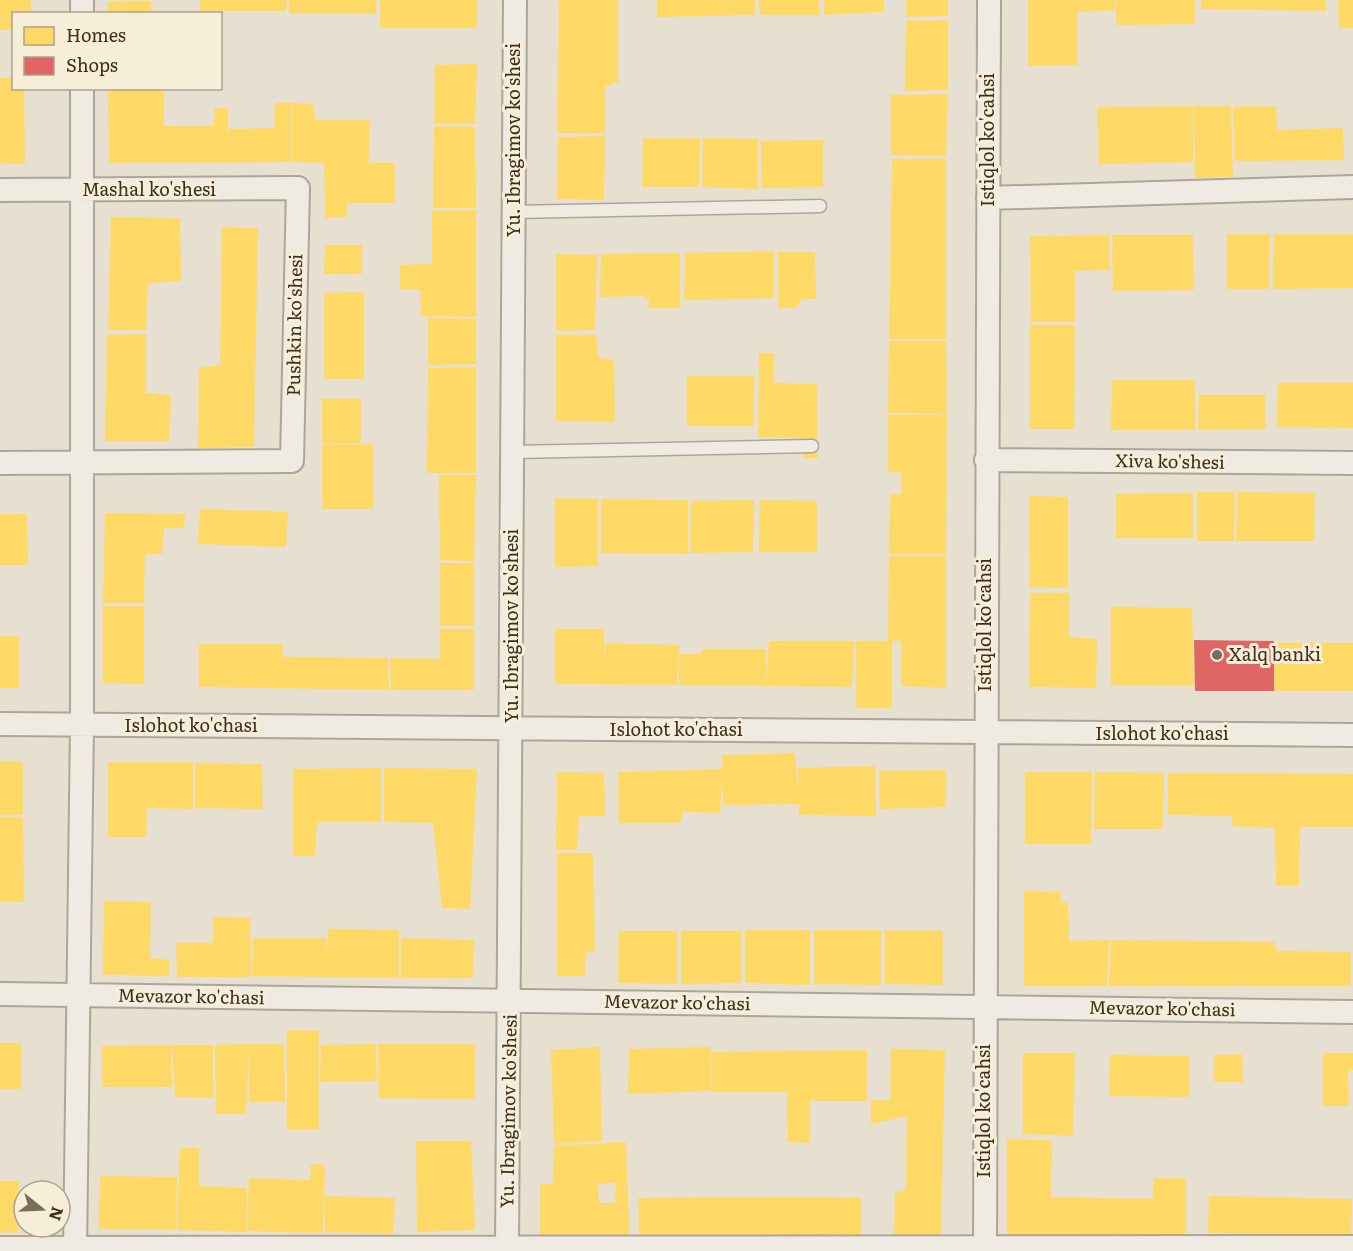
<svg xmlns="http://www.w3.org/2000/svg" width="1353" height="1251" font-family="Literata,serif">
<rect width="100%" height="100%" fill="#e7e0d1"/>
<path fill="#ffd966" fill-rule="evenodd" d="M 0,0 L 31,0 L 31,14 L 14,14 L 14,30 L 0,30 Z
M 200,0 L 287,0 L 286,11 L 200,11 Z
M 289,0 L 376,0 L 376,14 L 289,13 Z
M 380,0 L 477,0 L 477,28 L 380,28 Z
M 559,0 L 618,0 L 618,82 L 605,87 L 605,133 L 557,133 Z
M 657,0 L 755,0 L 755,15 L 657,17 Z
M 759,0 L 819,0 L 820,15 L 760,15 Z
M 824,0 L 884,0 L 884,12 L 824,15 Z
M 906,0 L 948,0 L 948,16 L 906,17 Z
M 1028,0 L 1115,0 L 1115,10 L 1077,12 L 1077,65 L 1028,66 Z
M 1116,0 L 1195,0 L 1195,24 L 1116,25 Z
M 1201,0 L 1326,0 L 1326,11 L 1201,9 Z
M 1338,0 L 1353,0 L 1353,28 L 1339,28 Z
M 151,1 L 151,14 L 108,14 L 108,2 Z
M 948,20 L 948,90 L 905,91 L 906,21 Z
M 477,64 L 475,124 L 434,123 L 435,65 Z
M 0,78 L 14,78 L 14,88 L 24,88 L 25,164 L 0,163 Z
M 108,88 L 164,88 L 164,126 L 213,126 L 215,108 L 228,108 L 228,143 L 229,129 L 274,128 L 275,103 L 291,102 L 291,162 L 109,163 Z
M 948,94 L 946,156 L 891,155 L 891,95 Z
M 292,103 L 313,104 L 316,120 L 370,120 L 369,163 L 395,163 L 395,203 L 347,203 L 347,217 L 325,218 L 324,163 L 292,162 Z
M 1193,106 L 1193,162 L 1099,164 L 1097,107 Z
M 1194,106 L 1231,106 L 1233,177 L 1195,178 Z
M 1276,106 L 1277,130 L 1343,128 L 1344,160 L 1235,161 L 1233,107 Z
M 434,126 L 475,127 L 476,208 L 433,208 Z
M 605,136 L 604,200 L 557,199 L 558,137 Z
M 643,138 L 700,138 L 699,187 L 642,187 Z
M 703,138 L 758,139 L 758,189 L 702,187 Z
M 823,140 L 823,187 L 762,188 L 761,141 Z
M 892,159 L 946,159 L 946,339 L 889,339 Z
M 476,210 L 476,317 L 421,316 L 420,290 L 400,289 L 400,265 L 432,264 L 432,211 Z
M 111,217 L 180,218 L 181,281 L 148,283 L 146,330 L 108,330 Z
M 222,227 L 258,228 L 254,447 L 198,448 L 199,368 L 220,365 Z
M 1227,234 L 1270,234 L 1269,289 L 1227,289 Z
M 1274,234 L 1353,234 L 1353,288 L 1273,289 Z
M 1109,235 L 1110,270 L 1075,271 L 1075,322 L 1031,322 L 1030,236 Z
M 1112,235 L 1193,235 L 1194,290 L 1113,291 Z
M 325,245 L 362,245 L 362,274 L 324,274 Z
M 774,251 L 774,298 L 684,300 L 685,253 Z
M 778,252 L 815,252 L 816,299 L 801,299 L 796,308 L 778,307 Z
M 680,253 L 680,308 L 648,308 L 649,299 L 643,296 L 600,297 L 601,254 Z
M 556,254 L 597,255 L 595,330 L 556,331 Z
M 364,292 L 364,379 L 324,379 L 324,293 Z
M 428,318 L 476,319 L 476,364 L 428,365 Z
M 1030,325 L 1075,325 L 1074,429 L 1030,429 Z
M 146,334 L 146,393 L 171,395 L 169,441 L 105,441 L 107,335 Z
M 556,335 L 596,335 L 598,357 L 614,360 L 615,422 L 556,421 Z
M 889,341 L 946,341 L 947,414 L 888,413 Z
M 759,353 L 774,353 L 774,383 L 817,384 L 818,458 L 803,458 L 802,438 L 758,437 Z
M 476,367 L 476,473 L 427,473 L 428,368 Z
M 687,376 L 754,376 L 754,426 L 687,426 Z
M 1112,380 L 1195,380 L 1195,430 L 1111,430 Z
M 1278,383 L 1353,383 L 1353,428 L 1277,427 Z
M 1199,395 L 1265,395 L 1266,429 L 1198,430 Z
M 322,399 L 361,399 L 361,443 L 322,444 Z
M 888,415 L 947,415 L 946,554 L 889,554 L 890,494 L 901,494 L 901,473 L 888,472 Z
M 373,444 L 373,509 L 322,509 L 322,445 Z
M 439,475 L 476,475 L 474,561 L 440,560 Z
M 1197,492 L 1235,492 L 1234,541 L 1197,541 Z
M 1238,492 L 1315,493 L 1314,541 L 1236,541 Z
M 1193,493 L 1193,538 L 1116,538 L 1116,494 Z
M 1029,496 L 1068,497 L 1068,588 L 1030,587 Z
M 555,498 L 598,499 L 598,566 L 555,567 Z
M 601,499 L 688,500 L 688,554 L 601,553 Z
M 754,500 L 753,552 L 690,553 L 691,501 Z
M 760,500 L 817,501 L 817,552 L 759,552 Z
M 200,509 L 288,512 L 286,547 L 198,544 Z
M 105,513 L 185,514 L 184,528 L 164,528 L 162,554 L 145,554 L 144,603 L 103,603 Z
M 0,514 L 27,514 L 28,565 L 0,565 Z
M 889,556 L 946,556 L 946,688 L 901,686 L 901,641 L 892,641 L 892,708 L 856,708 L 856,641 L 888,641 Z
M 440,563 L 474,563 L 474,626 L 440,626 Z
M 1030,593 L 1069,593 L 1069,637 L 1097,639 L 1096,688 L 1029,687 Z
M 103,606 L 144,606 L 144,684 L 103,683 Z
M 1111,607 L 1192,608 L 1194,686 L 1111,685 Z
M 440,629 L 474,629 L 474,690 L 391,690 L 390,658 L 440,659 Z
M 555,629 L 604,629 L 605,664 L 606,643 L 679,645 L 677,685 L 555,684 Z
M 0,636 L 19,636 L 19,688 L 0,688 Z
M 769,641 L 854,641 L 852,687 L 679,685 L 679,654 L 700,654 L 704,649 L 766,649 L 766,684 Z
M 1274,643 L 1353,643 L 1353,691 L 1274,691 Z
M 199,644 L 281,644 L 284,657 L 388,658 L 389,690 L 199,687 Z
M 795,753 L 798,794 L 798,768 L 875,766 L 876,816 L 799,815 L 799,804 L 723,805 L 722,778 L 720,813 L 683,812 L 680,823 L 619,823 L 618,772 L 722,769 L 722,755 Z
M 0,761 L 23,762 L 23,815 L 0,815 Z
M 108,762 L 193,762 L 193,809 L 147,808 L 146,837 L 108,837 Z
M 195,763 L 262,764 L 263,809 L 195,808 Z
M 381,768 L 381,822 L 317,822 L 315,856 L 293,856 L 293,769 Z
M 384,768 L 477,769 L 470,909 L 442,908 L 433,823 L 384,822 Z
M 946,770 L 946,807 L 880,809 L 879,771 Z
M 557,772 L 604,773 L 605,816 L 579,816 L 577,850 L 556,850 Z
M 1025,772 L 1092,772 L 1091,844 L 1025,844 Z
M 1095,772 L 1164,773 L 1163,829 L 1094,829 Z
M 1168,773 L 1353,774 L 1353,827 L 1300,827 L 1299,886 L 1276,886 L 1275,828 L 1232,826 L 1232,816 L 1168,815 Z
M 0,817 L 23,818 L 24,902 L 0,902 Z
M 557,853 L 593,853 L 595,951 L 586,952 L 585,976 L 557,976 Z
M 1024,891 L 1061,892 L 1061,902 L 1068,903 L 1069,941 L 1109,940 L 1107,986 L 1024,986 Z
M 104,901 L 151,902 L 150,958 L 170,960 L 169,976 L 103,975 Z
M 213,917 L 250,918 L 251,977 L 177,977 L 176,943 L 213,943 Z
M 328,929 L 399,930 L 399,978 L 252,976 L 253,938 L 326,938 L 327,955 Z
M 745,930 L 810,930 L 810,985 L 745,983 Z
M 814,930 L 881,930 L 881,985 L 814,984 Z
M 885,930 L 943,931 L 943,985 L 885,984 Z
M 619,931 L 677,931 L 677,984 L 618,983 Z
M 681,931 L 741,931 L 741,983 L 681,984 Z
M 401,938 L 474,940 L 473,978 L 401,978 Z
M 1111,940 L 1274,942 L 1277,951 L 1351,952 L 1351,986 L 1109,986 Z
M 287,1030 L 319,1031 L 319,1129 L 287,1130 Z
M 0,1043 L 21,1043 L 21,1089 L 0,1089 Z
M 249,1044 L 284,1044 L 285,1102 L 249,1102 Z
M 249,1044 L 246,1114 L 216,1114 L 215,1045 Z
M 376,1044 L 377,1081 L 320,1082 L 321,1045 Z
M 378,1044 L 475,1044 L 475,1099 L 379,1098 Z
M 171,1045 L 172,1087 L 102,1087 L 102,1046 Z
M 172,1045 L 213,1045 L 213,1098 L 175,1097 Z
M 600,1047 L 602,1141 L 554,1144 L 551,1050 Z
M 710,1047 L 711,1091 L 628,1094 L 629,1049 Z
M 891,1049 L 945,1050 L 941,1238 L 894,1236 L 895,1193 L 906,1190 L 907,1116 L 871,1124 L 871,1100 L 890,1100 Z
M 867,1050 L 867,1101 L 810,1101 L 810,1143 L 788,1142 L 786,1068 L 786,1092 L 712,1092 L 711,1052 Z
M 1023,1053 L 1075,1053 L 1073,1136 L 1023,1134 Z
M 1323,1053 L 1353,1053 L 1353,1070 L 1348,1071 L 1349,1106 L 1323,1106 Z
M 1242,1054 L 1243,1082 L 1214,1082 L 1214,1055 Z
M 1110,1055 L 1189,1056 L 1189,1097 L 1109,1096 Z
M 1007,1139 L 1052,1140 L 1051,1197 L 1153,1199 L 1154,1178 L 1186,1178 L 1186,1239 L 1007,1249 Z
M 416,1141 L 471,1141 L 475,1230 L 417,1232 Z
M 626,1142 L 630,1251 L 540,1246 L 540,1185 L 553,1184 L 554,1146 ZM 616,1183 L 615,1203 L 599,1203 L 598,1184 Z
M 180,1148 L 199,1148 L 199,1186 L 247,1188 L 246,1232 L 177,1230 Z
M 311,1164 L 325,1165 L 323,1233 L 247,1231 L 249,1178 L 310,1180 Z
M 100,1176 L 177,1177 L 176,1230 L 99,1229 Z
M 0,1181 L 19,1181 L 18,1233 L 0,1232 Z
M 325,1196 L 395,1198 L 393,1234 L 325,1232 Z
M 1209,1196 L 1352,1199 L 1351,1241 L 1269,1241 L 1269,1223 L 1268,1234 L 1208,1233 Z
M 789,1197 L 861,1198 L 861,1238 L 639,1238 L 638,1198 Z"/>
<path fill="#e06666" d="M 1194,640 L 1274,641 L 1274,691 L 1195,691 Z"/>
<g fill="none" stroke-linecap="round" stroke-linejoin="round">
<defs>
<path id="service" d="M 514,212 L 820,206
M 513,452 L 812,446"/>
<path id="minor" d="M 82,0 L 82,14
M 0,190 L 298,188 L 292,461 L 0,463
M 988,198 L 1353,187
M 986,460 L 1353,463
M 0,724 L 1353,735
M 0,994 L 1353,1012
M 0,1248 L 1353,1247
M 75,1251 L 82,725 L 82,88
M 507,1251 L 515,0
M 985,1251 L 989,0"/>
</defs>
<use href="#service" stroke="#ada599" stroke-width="15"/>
<use href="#minor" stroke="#ada599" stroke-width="26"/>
<use href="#service" stroke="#efebe3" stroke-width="12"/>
<use href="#minor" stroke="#efebe3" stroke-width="22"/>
</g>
<circle fill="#786c5e" stroke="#f7eed8" stroke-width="2" cx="1217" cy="655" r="6"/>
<g text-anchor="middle" stroke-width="6" stroke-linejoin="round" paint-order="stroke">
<g font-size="18" fill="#3d2e20" stroke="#f7eed8">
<text transform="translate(514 140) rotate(-90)" y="6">Yu. Ibragimov ko'shesi</text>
<text transform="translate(988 140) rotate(-90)" y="6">Istiqlol ko'cahsi</text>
<text x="149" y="196">Mashal ko'shesi</text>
<text transform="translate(295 325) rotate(-89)" y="6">Pushkin ko'shesi</text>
<text transform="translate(1170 462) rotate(1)" y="6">Xiva ko'shesi</text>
<text transform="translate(985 625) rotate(-90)" y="6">Istiqlol ko'cahsi</text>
<text transform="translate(512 626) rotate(-90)" y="6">Yu. Ibragimov ko'shesi</text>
<text x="191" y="732">Islohot ko'chasi</text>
<text x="676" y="736">Islohot ko'chasi</text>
<text x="1162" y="740">Islohot ko'chasi</text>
<text transform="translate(191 997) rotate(1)" y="6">Mevazor ko'chasi</text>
<text transform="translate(677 1003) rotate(1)" y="6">Mevazor ko'chasi</text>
<text transform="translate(1162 1009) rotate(1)" y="6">Mevazor ko'chasi</text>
<text transform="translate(509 1111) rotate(-89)" y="6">Yu. Ibragimov ko'shesi</text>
<text transform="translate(984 1111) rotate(-90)" y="6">Istiqlol ko'cahsi</text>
</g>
<g font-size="18" fill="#3d2e20" stroke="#f7eed8" text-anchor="start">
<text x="1229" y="661">Xalq banki</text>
</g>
</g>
<rect x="12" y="12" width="210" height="78" fill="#f7eed8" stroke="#ada18e" stroke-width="1.5"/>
<rect x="24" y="27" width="30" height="18" fill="#ffd966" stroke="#ada18e" stroke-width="1.5"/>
<text x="66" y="42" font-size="18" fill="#3d2e20">Homes</text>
<rect x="24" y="57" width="30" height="18" fill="#e06666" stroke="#ada18e" stroke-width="1.5"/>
<text x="66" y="72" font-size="18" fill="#3d2e20">Shops</text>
<g transform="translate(42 1209) rotate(108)"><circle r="28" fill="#f7eed8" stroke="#ada18e" stroke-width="1.5"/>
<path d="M0-4.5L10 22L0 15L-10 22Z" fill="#786c5e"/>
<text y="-9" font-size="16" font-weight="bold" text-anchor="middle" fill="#3d2e20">N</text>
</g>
</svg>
